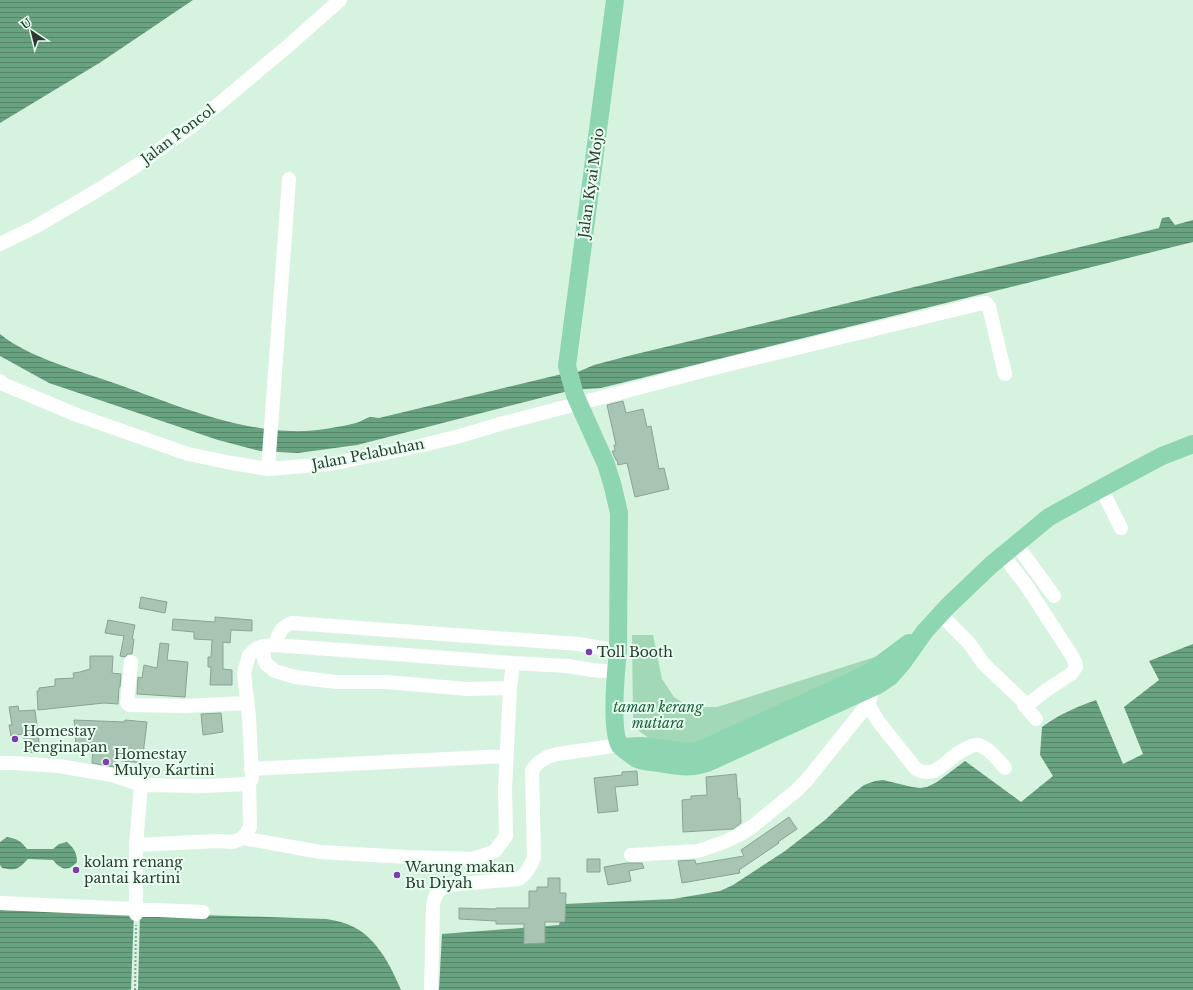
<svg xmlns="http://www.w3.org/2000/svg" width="1193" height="990" font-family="'Libre Baskerville',serif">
<defs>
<pattern id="water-rules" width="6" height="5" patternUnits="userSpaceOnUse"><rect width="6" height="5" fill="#69a280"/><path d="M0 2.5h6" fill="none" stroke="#578569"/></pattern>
</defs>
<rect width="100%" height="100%" fill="#d6f3e0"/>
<path fill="#a3d8b7" d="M 632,635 L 653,635 L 662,679 L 674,697 L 690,707 L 717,707 L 894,651 L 865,672 L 695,744 L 650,739 L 639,731 L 633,721 Z"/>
<path fill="url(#water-rules)" d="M 0,0 L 193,0 L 101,62 L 0,123 Z
M 1169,217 L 1175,225 L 1193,220 L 1193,242 L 601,388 L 572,390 L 357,445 L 298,453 L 260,451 L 218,440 L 49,383 L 0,356 L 0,334 C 28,357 74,369 108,381 C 166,401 229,429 290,431 C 313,432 334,428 356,423 C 361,422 365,418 370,417 C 373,417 376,418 379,418 L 562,374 L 573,374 L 594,365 L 632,355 L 1159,228 L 1162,218 Z
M 1193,644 L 1193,990 L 439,990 L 442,934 L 559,925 L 564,904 L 673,899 L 720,891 L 733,885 L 785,851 L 825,820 L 855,792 L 864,785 L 875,781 L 883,780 L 912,787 L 920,788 L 927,787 L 937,782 L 965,761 L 1021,802 L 1053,776 L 1040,755 L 1042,727 C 1058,715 1076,707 1096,700 L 1123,764 L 1143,754 L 1124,707 L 1159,680 L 1149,661 Z
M 7,837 C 17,839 20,840 27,849 L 53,849 L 59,844 L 67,842 C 74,848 77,853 77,862 C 68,872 61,870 53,860 L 28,859 C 18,869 17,871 2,868 L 0,865 L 0,842 Z
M 0,910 C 109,913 217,915 326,919 C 332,920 339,921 344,923 C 374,932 390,964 401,990 L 0,990 Z"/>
<path fill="#d6f3e0" d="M 134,913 L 140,914 L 138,990 L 131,990 Z"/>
<path fill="#a8c4b2" stroke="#89a493" d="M 623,401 L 626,413 L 643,409 L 647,427 L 651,426 L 659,469 L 664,468 L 669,489 L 635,497 L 627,463 L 618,465 L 617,460 L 616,460 L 612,451 L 615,451 L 614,445 L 616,445 L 607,405 Z
M 141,597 L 167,602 L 165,613 L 139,608 Z
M 215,617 L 252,620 L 252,631 L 231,630 L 230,643 L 223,642 L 223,669 L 232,670 L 232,685 L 210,685 L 211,667 L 208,667 L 208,657 L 211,657 L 212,640 L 194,639 L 194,632 L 172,630 L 173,619 L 215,622 Z
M 108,620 L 135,625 L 132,639 L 134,639 L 132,654 L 128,654 L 125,657 L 120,656 L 124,636 L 105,633 Z
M 160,643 L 169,644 L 167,660 L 188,662 L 185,697 L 137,694 L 138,677 L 142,678 L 144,665 L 157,668 Z
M 90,656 L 113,656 L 112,673 L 121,674 L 120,687 L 119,687 L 118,704 L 104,703 L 38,710 L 37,691 L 39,691 L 39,688 L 55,686 L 55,679 L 74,678 L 73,673 L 80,672 L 90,669 Z
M 18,706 L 19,711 L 35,710 L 40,751 L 26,753 L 23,734 L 11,736 L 9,725 L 12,725 L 9,707 Z
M 221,713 L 223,732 L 203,735 L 201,714 Z
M 74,720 L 124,722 L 125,720 L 147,722 L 142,763 L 115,760 L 114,767 L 92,763 L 93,744 L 76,745 Z
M 637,771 L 638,785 L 615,787 L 618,811 L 598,813 L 594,778 L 622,775 L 622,772 Z
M 736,774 L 738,799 L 740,798 L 741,823 L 733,829 L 683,832 L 682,800 L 691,799 L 691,796 L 707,795 L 706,777 Z
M 789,817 L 797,829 L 778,842 L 779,843 L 739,870 L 740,873 L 682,883 L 678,861 L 695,860 L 696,864 L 744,856 L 741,850 Z
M 587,859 L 600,859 L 600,872 L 587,872 Z
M 627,863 L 642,863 L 644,868 L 629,871 L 631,881 L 608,885 L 604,867 Z
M 548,878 L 560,878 L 560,893 L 566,893 L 565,922 L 545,922 L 545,943 L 524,944 L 524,924 L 496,924 L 496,921 L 459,919 L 459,908 L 496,909 L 496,908 L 529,908 L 529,891 L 537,891 L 537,887 L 548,887 Z"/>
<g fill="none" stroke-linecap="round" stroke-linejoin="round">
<path stroke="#8fa597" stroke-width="2" stroke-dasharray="2 2" stroke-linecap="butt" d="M 135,990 L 136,925"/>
<path stroke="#fff" stroke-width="14" d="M 0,244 L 35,227 L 103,187 L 139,164 L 196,123 L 288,46 L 340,0
M 0,381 L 3,384 L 77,415 L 188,454 L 232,463 L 268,469 L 330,464 L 419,446 L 460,436 L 500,424 L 718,367 L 983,303 L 986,303 L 989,307 L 1005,374
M 268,469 L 289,179
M 1101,488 L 1121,528
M 1016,544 L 1054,596
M 940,614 L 969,643 L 983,663 L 988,668 L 1027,705 L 1048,689 L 1071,674 L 1076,667 L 1075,662 L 1072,656 L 1026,585 L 1003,555
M 275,645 L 513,663
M 263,646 L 264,659 L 266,664 L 275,671 L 295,677 L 336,682 L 387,682 L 467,689 L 510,688 L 513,663 L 568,666 L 592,670 L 616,672
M 131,662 L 127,703 L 129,705 L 185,706 L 247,703
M 871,696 L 868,704 L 878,721 L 916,769 C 932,778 942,766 954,756 C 958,753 963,750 967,748 C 971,746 975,744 979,745 C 990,749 997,759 1005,768
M 1025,704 L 1024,705 L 1036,719
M 0,763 L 14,763 L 59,766 L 112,775 L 141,785 L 203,786 L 247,784 L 250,782 L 252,778 L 249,717 L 244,673 L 249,655 L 256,649 L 263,646 L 275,645 C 278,635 281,626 292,623 L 579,644 L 618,651
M 251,769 L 507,756
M 243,838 L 320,852 L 407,857 L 472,859 L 495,851 L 506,836 L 505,789 L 510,688
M 136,845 L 217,841 L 233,842 L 243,838 L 250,827 L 249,783
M 631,855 L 698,851 L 724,842 L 739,835 L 753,826 L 797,790 L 806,781 L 868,704
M 0,903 L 203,912
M 136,914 L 136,845 L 141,785
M 431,990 L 433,905 C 435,894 438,890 447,885 L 519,879 C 527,873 531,866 534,857 L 532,770 L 538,763 L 547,757 L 557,754 L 620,745"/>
<path stroke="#8ed6b1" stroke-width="18" d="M 615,0 L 567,366 L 575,395 L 606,464 L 613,487 L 619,513 L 618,651 C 616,670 610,731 620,746 C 623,749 634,757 637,759 C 643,762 652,762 659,763 C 678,766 688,769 707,763 L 878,685 L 890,677 L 903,662 L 925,631 L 948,606 L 991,565 L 1049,517 L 1113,482 L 1162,456 L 1193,444
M 621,747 L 642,746 L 689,752 L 698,751 L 852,681 L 870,672 L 909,643"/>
</g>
<g fill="#7e3cb0" stroke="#e7ffef" stroke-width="1.5">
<circle cx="589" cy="652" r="4"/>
<circle cx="15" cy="739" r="4"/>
<circle cx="106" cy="762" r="4"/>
<circle cx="76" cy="870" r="4"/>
<circle cx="397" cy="875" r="4"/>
</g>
<g text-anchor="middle" stroke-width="4" stroke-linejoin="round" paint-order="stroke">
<g font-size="14" fill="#2e3932" stroke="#e7ffef">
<text transform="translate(178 134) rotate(-37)" y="5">Jalan Poncol</text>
<text transform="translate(591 183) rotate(-82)" y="5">Jalan Kyai Mojo</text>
<text transform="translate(368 454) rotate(-11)" y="5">Jalan Pelabuhan</text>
</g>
<g font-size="14" fill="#2e3932" stroke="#e7ffef" text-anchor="start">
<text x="597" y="657">Toll Booth</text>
<text x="23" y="736">Homestay<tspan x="23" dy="16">Penginapan</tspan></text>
<text x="114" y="759">Homestay<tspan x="114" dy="16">Mulyo Kartini</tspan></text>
<text x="84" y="867">kolam renang<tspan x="84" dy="16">pantai kartini</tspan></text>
<text x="405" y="872">Warung makan<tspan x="405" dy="16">Bu Diyah</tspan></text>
</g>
<g font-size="14" font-style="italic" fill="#1e603e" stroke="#e7ffef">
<text x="658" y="712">taman kerang<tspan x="658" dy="16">mutiara</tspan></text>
</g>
</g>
<g transform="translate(32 32) rotate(325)" stroke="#e7ffef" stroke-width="3" paint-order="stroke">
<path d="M0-3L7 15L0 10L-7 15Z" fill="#2e3932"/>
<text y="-6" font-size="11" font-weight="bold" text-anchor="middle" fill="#2e3932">U</text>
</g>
</svg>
